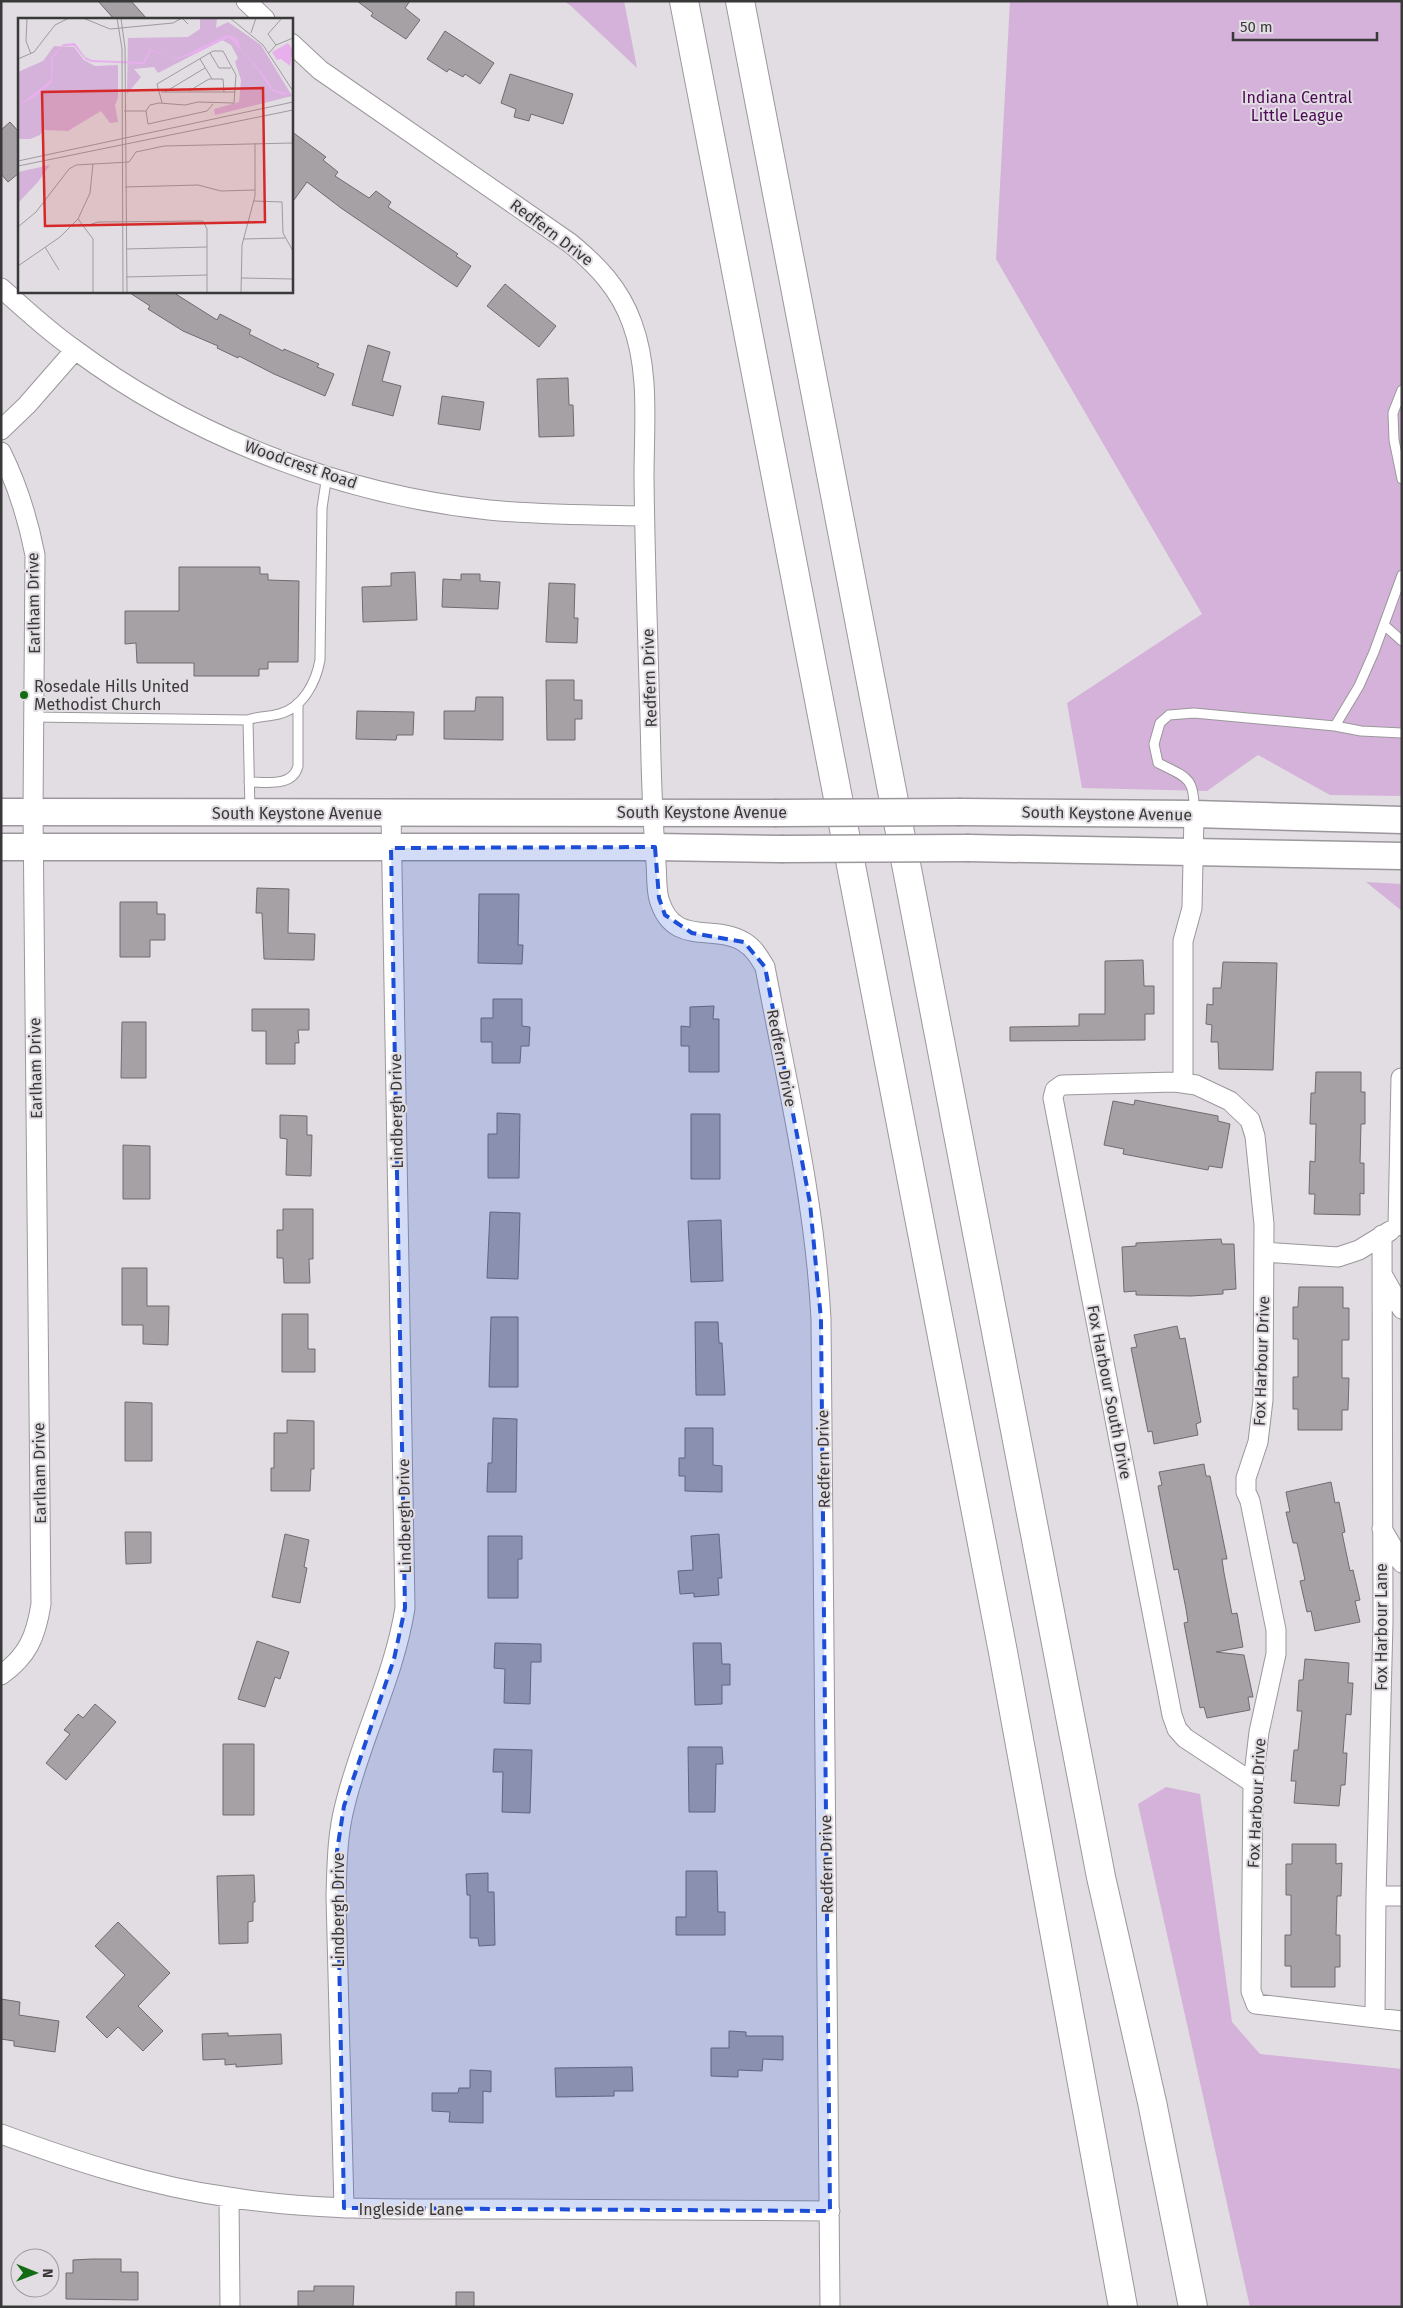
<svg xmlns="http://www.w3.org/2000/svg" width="1403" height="2308" font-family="'Fira Sans',sans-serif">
<rect width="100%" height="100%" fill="#e1dde2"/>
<path fill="#d5b2d9" d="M 564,1 L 624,1 L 637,68 L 571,6 Z
M 1010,1 L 1402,1 L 1402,796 L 1330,795 L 1258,755 L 1207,791 L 1082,788 L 1067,703 L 1202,614 L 996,259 Z
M 1366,882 L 1402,884 L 1402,911 Z
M 1166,1787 L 1200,1794 L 1232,2022 L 1260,2054 L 1402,2069 L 1402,2307 L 1250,2307 L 1138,1804 Z"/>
<path fill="#a5a1a5" stroke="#6f6b6f" d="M 98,1 L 131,1 L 147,19 L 114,19 Z
M 357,1 L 410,1 L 405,8 L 420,20 L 406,39 L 371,16 L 373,13 Z
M 445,31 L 494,63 L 480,84 L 465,74 L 463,77 L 449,69 L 447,72 L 427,59 Z
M 510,74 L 573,94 L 563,124 L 531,114 L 529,121 L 514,117 L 516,109 L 501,103 Z
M 10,122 L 19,132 L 19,173 L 8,182 L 1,174 L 1,130 Z
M 291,131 L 326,157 L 323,160 L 338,172 L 335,176 L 369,198 L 376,191 L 391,202 L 388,207 L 458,254 L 456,256 L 471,266 L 457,287 L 341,208 L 307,182 L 291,204 Z
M 505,284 L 556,326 L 539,347 L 487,306 Z
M 127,291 L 171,291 L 217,320 L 220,314 L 251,330 L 249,334 L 283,351 L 284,349 L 319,364 L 317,367 L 334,374 L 325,396 L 274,374 L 239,356 L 238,358 L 217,348 L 218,346 L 183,331 L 148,309 L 150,306 Z
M 368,345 L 390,352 L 382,381 L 401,386 L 393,416 L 352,405 Z
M 568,378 L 569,405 L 573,405 L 574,436 L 539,437 L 537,379 Z
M 442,396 L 484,402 L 480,430 L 438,424 Z
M 179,567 L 260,567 L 260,574 L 268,574 L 268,580 L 299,581 L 298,662 L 268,662 L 268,669 L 259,669 L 259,676 L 194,676 L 194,663 L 137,663 L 136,643 L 125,644 L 125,611 L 179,611 Z
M 415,572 L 417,620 L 363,622 L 362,587 L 391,586 L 391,573 Z
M 461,574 L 480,574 L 480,581 L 500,582 L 498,609 L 442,607 L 443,579 L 461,580 Z
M 549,583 L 575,584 L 574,618 L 578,618 L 577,643 L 546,642 Z
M 546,680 L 574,680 L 574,700 L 582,700 L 582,719 L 575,719 L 575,740 L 547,740 Z
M 476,697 L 503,697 L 503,740 L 444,739 L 444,711 L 475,711 Z
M 357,711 L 414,712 L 413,735 L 397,735 L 396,740 L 356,739 Z
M 257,888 L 289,889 L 288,933 L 315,934 L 314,960 L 264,959 L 262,913 L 256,913 Z
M 479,894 L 519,894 L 518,945 L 523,945 L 522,964 L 478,963 Z
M 120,902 L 157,902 L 157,914 L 165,914 L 165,940 L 150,940 L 150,957 L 120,957 Z
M 1143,960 L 1144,986 L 1154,986 L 1154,1014 L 1145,1014 L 1145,1040 L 1010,1041 L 1010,1027 L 1079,1026 L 1079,1014 L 1105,1014 L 1105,961 Z
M 1223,962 L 1277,963 L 1273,1070 L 1219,1069 L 1218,1042 L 1211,1042 L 1212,1025 L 1206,1024 L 1207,1004 L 1213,1005 L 1213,988 L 1221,988 Z
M 493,999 L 522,999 L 522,1026 L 530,1027 L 529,1046 L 521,1046 L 520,1063 L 492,1063 L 492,1042 L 481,1042 L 481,1018 L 493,1018 Z
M 714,1006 L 713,1019 L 719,1019 L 719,1072 L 689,1072 L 689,1046 L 681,1046 L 681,1026 L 690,1027 L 690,1007 Z
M 252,1009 L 309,1009 L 309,1030 L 298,1030 L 299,1043 L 295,1043 L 295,1064 L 266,1064 L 266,1031 L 252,1031 Z
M 122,1022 L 146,1022 L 146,1078 L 121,1078 Z
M 1316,1072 L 1361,1072 L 1361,1092 L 1365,1092 L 1365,1124 L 1361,1124 L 1360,1163 L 1364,1163 L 1364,1194 L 1360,1193 L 1360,1215 L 1314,1214 L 1315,1194 L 1309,1194 L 1310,1161 L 1315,1162 L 1316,1124 L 1310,1124 L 1311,1093 L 1315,1093 Z
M 1135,1100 L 1218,1116 L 1218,1121 L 1230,1124 L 1222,1168 L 1209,1166 L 1208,1170 L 1123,1154 L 1124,1149 L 1104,1145 L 1113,1101 L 1134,1105 Z
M 497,1113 L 520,1114 L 519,1178 L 488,1178 L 488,1134 L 497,1134 Z
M 691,1114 L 720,1114 L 720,1179 L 691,1179 Z
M 280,1115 L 307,1116 L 307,1135 L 312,1135 L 311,1176 L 286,1175 L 287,1139 L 280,1138 Z
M 123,1145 L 150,1146 L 150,1199 L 123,1199 Z
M 283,1209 L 313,1209 L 313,1259 L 309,1259 L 310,1283 L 284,1283 L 283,1258 L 277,1258 L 277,1230 L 283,1230 Z
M 490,1212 L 520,1213 L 518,1279 L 487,1278 Z
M 721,1220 L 723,1281 L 691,1282 L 688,1221 Z
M 1221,1239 L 1222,1244 L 1234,1244 L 1236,1289 L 1223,1290 L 1223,1294 L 1191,1296 L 1136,1295 L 1136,1291 L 1124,1292 L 1122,1247 L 1136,1246 L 1136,1243 Z
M 122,1268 L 147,1268 L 147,1306 L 169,1306 L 168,1345 L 143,1344 L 143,1325 L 122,1325 Z
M 1299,1287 L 1343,1287 L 1343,1308 L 1349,1308 L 1349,1340 L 1342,1340 L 1342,1378 L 1349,1378 L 1348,1410 L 1342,1410 L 1342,1430 L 1298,1430 L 1298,1409 L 1293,1409 L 1293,1377 L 1298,1377 L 1298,1339 L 1293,1339 L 1293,1307 L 1298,1307 Z
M 282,1314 L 308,1314 L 308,1349 L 315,1349 L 315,1372 L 282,1372 Z
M 491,1317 L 518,1317 L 518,1387 L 489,1387 Z
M 695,1322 L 718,1322 L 719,1343 L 722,1343 L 725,1395 L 696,1395 Z
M 1177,1326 L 1180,1339 L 1185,1338 L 1201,1422 L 1196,1424 L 1198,1435 L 1154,1444 L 1152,1431 L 1148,1432 L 1131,1348 L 1137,1347 L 1134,1335 Z
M 125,1402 L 152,1403 L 152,1461 L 125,1461 Z
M 493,1418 L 517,1419 L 516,1492 L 487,1492 L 488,1463 L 492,1463 Z
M 287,1420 L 314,1421 L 314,1469 L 311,1469 L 310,1491 L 271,1491 L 271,1468 L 274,1468 L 274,1433 L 287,1433 Z
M 685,1428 L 713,1428 L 713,1465 L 722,1466 L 722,1492 L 685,1491 L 685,1476 L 679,1476 L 679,1458 L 685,1458 Z
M 1204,1464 L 1206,1476 L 1210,1476 L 1227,1559 L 1222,1559 L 1224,1573 L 1232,1614 L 1237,1613 L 1243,1647 L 1216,1652 L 1244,1655 L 1253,1697 L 1248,1697 L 1250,1710 L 1207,1718 L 1204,1707 L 1200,1708 L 1184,1623 L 1188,1622 L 1186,1609 L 1178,1569 L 1174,1570 L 1158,1486 L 1162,1485 L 1159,1472 Z
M 1331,1482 L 1335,1503 L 1339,1502 L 1345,1532 L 1342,1533 L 1350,1571 L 1353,1570 L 1360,1600 L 1355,1601 L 1360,1622 L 1315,1631 L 1311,1611 L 1307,1612 L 1300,1581 L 1305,1580 L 1297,1543 L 1293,1543 L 1286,1512 L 1290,1512 L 1286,1492 Z
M 125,1532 L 151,1532 L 151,1563 L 126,1564 Z
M 285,1534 L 309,1540 L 304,1567 L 307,1568 L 300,1603 L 272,1597 Z
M 719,1534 L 722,1578 L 718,1578 L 719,1595 L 694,1597 L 694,1593 L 680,1594 L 678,1571 L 693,1570 L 691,1536 Z
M 488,1536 L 522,1536 L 522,1559 L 518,1559 L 518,1598 L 488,1598 Z
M 257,1641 L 289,1652 L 280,1679 L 275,1677 L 265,1707 L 238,1699 Z
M 495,1643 L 541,1644 L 541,1662 L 531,1662 L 530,1704 L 504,1703 L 505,1669 L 494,1668 Z
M 693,1643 L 721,1643 L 722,1664 L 730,1664 L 730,1685 L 722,1685 L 722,1704 L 695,1705 Z
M 1305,1659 L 1349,1663 L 1348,1683 L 1353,1683 L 1351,1715 L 1346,1714 L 1343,1753 L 1347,1753 L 1345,1785 L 1341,1785 L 1339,1806 L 1294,1803 L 1296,1781 L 1291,1781 L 1294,1750 L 1298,1750 L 1302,1711 L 1297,1711 L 1299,1680 L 1303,1680 Z
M 95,1704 L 116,1722 L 66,1780 L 46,1763 L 70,1734 L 64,1730 L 78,1714 L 83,1718 Z
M 223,1744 L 254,1744 L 254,1815 L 223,1815 Z
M 688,1747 L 722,1747 L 723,1764 L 716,1764 L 715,1812 L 689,1812 Z
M 494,1749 L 532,1750 L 530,1813 L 502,1812 L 503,1772 L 493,1772 Z
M 1292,1844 L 1336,1844 L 1336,1864 L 1342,1863 L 1341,1896 L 1337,1896 L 1336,1935 L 1340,1935 L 1340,1967 L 1335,1967 L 1335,1987 L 1291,1987 L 1291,1966 L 1285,1966 L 1285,1935 L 1291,1935 L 1291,1895 L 1286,1895 L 1286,1864 L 1292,1864 Z
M 686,1871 L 717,1871 L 718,1912 L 725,1912 L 725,1935 L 676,1935 L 676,1917 L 686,1917 Z
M 488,1873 L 488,1892 L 494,1892 L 495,1945 L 479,1946 L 478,1938 L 470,1938 L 470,1895 L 467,1895 L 466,1874 Z
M 254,1875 L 255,1902 L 253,1902 L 253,1921 L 248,1922 L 248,1943 L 219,1944 L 217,1876 Z
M 118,1922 L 170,1973 L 138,2006 L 163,2031 L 143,2051 L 118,2027 L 107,2038 L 86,2017 L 125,1975 L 95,1946 Z
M 1,1999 L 20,2002 L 19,2015 L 59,2021 L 55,2052 L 14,2046 L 14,2041 L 1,2039 Z
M 729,2031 L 746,2032 L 746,2036 L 783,2036 L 783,2060 L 763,2059 L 762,2071 L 738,2070 L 738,2077 L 711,2076 L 711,2048 L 729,2048 Z
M 228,2033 L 228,2036 L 281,2034 L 282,2064 L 236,2067 L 236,2064 L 225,2065 L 225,2059 L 203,2060 L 202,2034 Z
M 632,2067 L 633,2091 L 614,2091 L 614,2096 L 556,2097 L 555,2068 Z
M 470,2070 L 491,2071 L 491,2092 L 483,2091 L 483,2123 L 449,2122 L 450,2112 L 432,2111 L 432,2093 L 458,2093 L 459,2088 L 470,2088 Z
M 92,2259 L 121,2259 L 121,2272 L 138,2272 L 138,2300 L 66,2299 L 66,2273 L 73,2273 L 73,2260 Z
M 314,2286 L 354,2286 L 353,2307 L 298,2307 L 298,2291 L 314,2291 Z
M 456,2292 L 474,2292 L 474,2307 L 456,2307 Z"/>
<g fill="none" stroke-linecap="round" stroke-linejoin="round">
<defs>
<path id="service" d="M 1402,390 L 1393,413 L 1394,440 L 1402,479
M 1384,625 L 1402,641
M 34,717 L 248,720 L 250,811
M 248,720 C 258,716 268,717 279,714 C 303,708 316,682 320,660 L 322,508 L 327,475
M 1335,726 L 1361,731 L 1402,733
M 249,782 C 267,782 293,787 298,766 L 298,703
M 1194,811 C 1195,777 1186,777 1158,763 L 1154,744 L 1160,723 L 1169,715 L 1194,713 L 1335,726 L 1359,686 L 1374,652 L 1402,575"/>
<path id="minor" d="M 246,1 L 265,19
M 291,43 L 320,70 L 570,243 C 597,265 620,289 632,323 C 650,371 644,426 644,477 C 645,571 649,666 651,760 C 652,794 653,828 656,863 C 657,874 656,888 659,899 C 673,948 714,923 744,942 C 754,948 759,957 765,967 C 787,1084 815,1200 821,1319 L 830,2307
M 1,288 C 25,309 48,331 74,349 C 192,437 343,495 489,510 C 541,515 593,515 644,516
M 1,430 L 27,405 L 75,350
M 1,452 C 18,486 28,519 35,555 L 33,812 L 41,1604 C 36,1636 28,1656 1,1675
M 1183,1083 L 1183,941 L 1192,908 L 1194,814
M 1398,1226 L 1401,1078
M 1264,1252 L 1338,1257 L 1359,1250 L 1390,1231
M 1383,1276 L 1402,1309
M 1382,1529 L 1402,1563
M 1253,1783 L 1185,1738 L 1177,1729 L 1172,1715 L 1053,1098 L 1055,1090 L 1062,1085 L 1175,1082 L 1196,1085 L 1230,1101 L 1250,1120 L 1255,1136 L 1264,1224 L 1263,1400 L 1258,1442 L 1246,1478 L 1246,1492 L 1250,1501 L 1276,1630 L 1276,1654 L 1259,1732 L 1253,1783 L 1251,1991 L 1256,2004 L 1402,2021
M 1376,1896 L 1402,1896
M 1375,2018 L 1376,1896 L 1383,1622 L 1382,1235
M 1,2134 C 75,2161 150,2186 228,2197 C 314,2211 402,2209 489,2209 C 602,2210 716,2210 830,2211
M 229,2198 L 230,2307
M 344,2208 L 336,1896 C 337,1865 337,1835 345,1805 C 361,1738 394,1677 405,1608 L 391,813"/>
<path id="secondary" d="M 1,812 L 774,813
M 961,812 L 1194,814 L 1402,820
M 1,847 L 655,847 L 781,849
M 969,848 L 1402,856"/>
<path id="motorway" d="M 684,1 L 1003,1652 L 1123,2307
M 740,1 L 1101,1877 L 1152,2102 L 1193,2307"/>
</defs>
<use href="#service" stroke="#9b979c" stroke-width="11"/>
<use href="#minor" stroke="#9b979c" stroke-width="21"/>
<use href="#secondary" stroke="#9b979c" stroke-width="29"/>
<use href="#motorway" stroke="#9b979c" stroke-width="30"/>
<use href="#service" stroke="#fff" stroke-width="9"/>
<use href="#minor" stroke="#fff" stroke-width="19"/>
<use href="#secondary" stroke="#fff" stroke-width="26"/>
<use href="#motorway" stroke="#fff" stroke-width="28"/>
<defs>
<path id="secondary-bridge" d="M 774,813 L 961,812
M 781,849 L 969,848"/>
</defs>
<use href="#secondary-bridge" stroke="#9b979c" stroke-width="29" stroke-linecap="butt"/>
<use href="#secondary-bridge" stroke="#fff" stroke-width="26"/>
</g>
<path fill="#1d4ed8" fill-opacity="0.2" stroke="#1d4ed8" stroke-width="4" stroke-dasharray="10 6" stroke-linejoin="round" d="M 655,847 L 659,898 L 665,915 L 692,933 L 744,942 L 765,967 L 810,1203 L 821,1319 L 830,2211 L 344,2208 L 337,1851 L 344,1806 L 394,1659 L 405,1608 L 391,848 Z"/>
<circle fill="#136b14" stroke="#e1dde2" stroke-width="2" cx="24" cy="695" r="5"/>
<g text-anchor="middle" stroke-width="4" stroke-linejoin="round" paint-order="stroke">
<g font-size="16" fill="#4c0955" stroke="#e1dde2">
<text x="1297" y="103">Indiana Central<tspan x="1297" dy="18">Little League</tspan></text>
</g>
<g font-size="16" fill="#3a393a" stroke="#e1dde2">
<text transform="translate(552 232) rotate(37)" y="6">Redfern Drive</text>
<text transform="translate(301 464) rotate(19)" y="6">Woodcrest Road</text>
<text transform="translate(33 603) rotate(-91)" y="6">Earlham Drive</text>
<text transform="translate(649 678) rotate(-92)" y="6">Redfern Drive</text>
<text x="702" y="818">South Keystone Avenue</text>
<text x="297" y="819">South Keystone Avenue</text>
<text transform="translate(1107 813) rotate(1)" y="6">South Keystone Avenue</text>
<text transform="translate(782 1058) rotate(79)" y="6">Redfern Drive</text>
<text transform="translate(35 1068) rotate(-91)" y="6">Earlham Drive</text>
<text transform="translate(396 1111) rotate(-91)" y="6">Lindbergh Drive</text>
<text transform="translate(1261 1361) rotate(-88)" y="6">Fox Harbour Drive</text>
<text transform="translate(1110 1392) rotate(79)" y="6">Fox Harbour South Drive</text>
<text transform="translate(823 1459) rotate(-91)" y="6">Redfern Drive</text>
<text transform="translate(39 1473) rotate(-91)" y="6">Earlham Drive</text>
<text transform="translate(404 1516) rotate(-91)" y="6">Lindbergh Drive</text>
<text transform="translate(1381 1627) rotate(-90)" y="6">Fox Harbour Lane</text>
<text transform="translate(1256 1803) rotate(-87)" y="6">Fox Harbour Drive</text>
<text transform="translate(826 1864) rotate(-91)" y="6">Redfern Drive</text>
<text transform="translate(338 1910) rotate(-90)" y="6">Lindbergh Drive</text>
<text x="411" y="2215">Ingleside Lane</text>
</g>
<g font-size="16" fill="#3a393a" stroke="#e1dde2" text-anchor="start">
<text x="34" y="692">Rosedale Hills United<tspan x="34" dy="18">Methodist Church</tspan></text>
</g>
</g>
<g transform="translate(18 18)">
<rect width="275" height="275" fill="#e1dde2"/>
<path d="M 182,0 L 199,0 L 198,10 L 210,4 L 243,27 L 274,78 L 197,97 L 196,91 L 221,84 L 223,62 L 217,44 L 220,40 L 213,27 L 204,22 L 140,55 L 136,49 L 116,51 L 123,59 L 109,76 L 110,20 L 170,19 L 182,11 ZM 36,28 L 56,29 L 66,42 L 77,48 L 100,47 L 100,80 L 97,87 L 100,104 L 92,105 L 83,93 L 50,113 L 25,112 L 22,117 L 12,121 L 0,121 L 0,54 L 25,43 ZM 32,147 L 19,165 L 0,185 L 0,154 Z" fill="#d5b2d9"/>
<path d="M 209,17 L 219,20 L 224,33 L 240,49 L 256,72 L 275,76 L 264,77 L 253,72 L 239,50 L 211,19 L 179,35 L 159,41 L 133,33 L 126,46 L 74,44 L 68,42 L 56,28 L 44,28 L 35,41 L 34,64 L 21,76 L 0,88 L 33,62 L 33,40 L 45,26 L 57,25 L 67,39 L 74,42 L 125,44 L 132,31 L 152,39 L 162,39 ZM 270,25 L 275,32 L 272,48 L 263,41 L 259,42 L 254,34 Z" fill="#e7b0ed"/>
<path fill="none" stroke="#9e9b9f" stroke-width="1" d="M 9,0 L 8,23 L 13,36M 65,0 L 92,11 L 155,5 L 164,0 L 170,6M 99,0 L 104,31 L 105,275M 103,0 L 107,30 L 109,275M 212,0 L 245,27 L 275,73M 233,15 L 238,0M 258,27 L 250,16 L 264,0M 192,35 L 201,50 L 213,50M 251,35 L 258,27 L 275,20M 0,41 L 16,34 L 37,7 L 51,0M 182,41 L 194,61M 171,73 L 191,61 L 205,61 L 206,74M 143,74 L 217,74M 147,74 L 187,50M 106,93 L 128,93M 128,93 L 132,87 L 141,85 L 167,87 L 180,84 L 216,85 L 218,57 L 205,33 L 195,33 L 139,66 L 144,85M 128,93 L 130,106 L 189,93 L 195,86M 0,143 L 275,84M 0,148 L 275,92M 107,169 L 180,167 L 203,173 L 237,172M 236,183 L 264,184 L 265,215 L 275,233M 60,201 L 75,221 L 75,275M 68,208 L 80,204 L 185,203 L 189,211 L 189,275M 0,209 L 18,194 L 51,151 L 58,147 L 111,144 L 118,134 L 146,128 L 275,125M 225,221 L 267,220M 27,229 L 41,252M 108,231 L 189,229M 0,248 L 42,219 L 60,201 L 72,175 L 75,146M 108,259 L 189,257M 223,260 L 275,261M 223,275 L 224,227 L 237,178 L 237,125"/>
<path fill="#d62828" fill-opacity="0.15" stroke="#d62828" stroke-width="2.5" d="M 245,70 L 247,204 L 27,208 L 24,74 Z"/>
<rect width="275" height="275" fill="none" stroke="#3a393a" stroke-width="2.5"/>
</g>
<rect width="1403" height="2308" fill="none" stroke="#3a393a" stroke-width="5"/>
<g transform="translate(35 2273) rotate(91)"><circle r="24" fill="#e1dde2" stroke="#9e9b9f"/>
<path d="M0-4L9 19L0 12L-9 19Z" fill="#136b14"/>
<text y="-8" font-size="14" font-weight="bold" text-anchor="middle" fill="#3a393a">N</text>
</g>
<path d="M1233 32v8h144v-8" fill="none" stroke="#3a393a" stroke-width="2.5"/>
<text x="1240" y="32" font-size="15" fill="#3a393a" stroke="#e1dde2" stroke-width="4" paint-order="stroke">50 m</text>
</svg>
